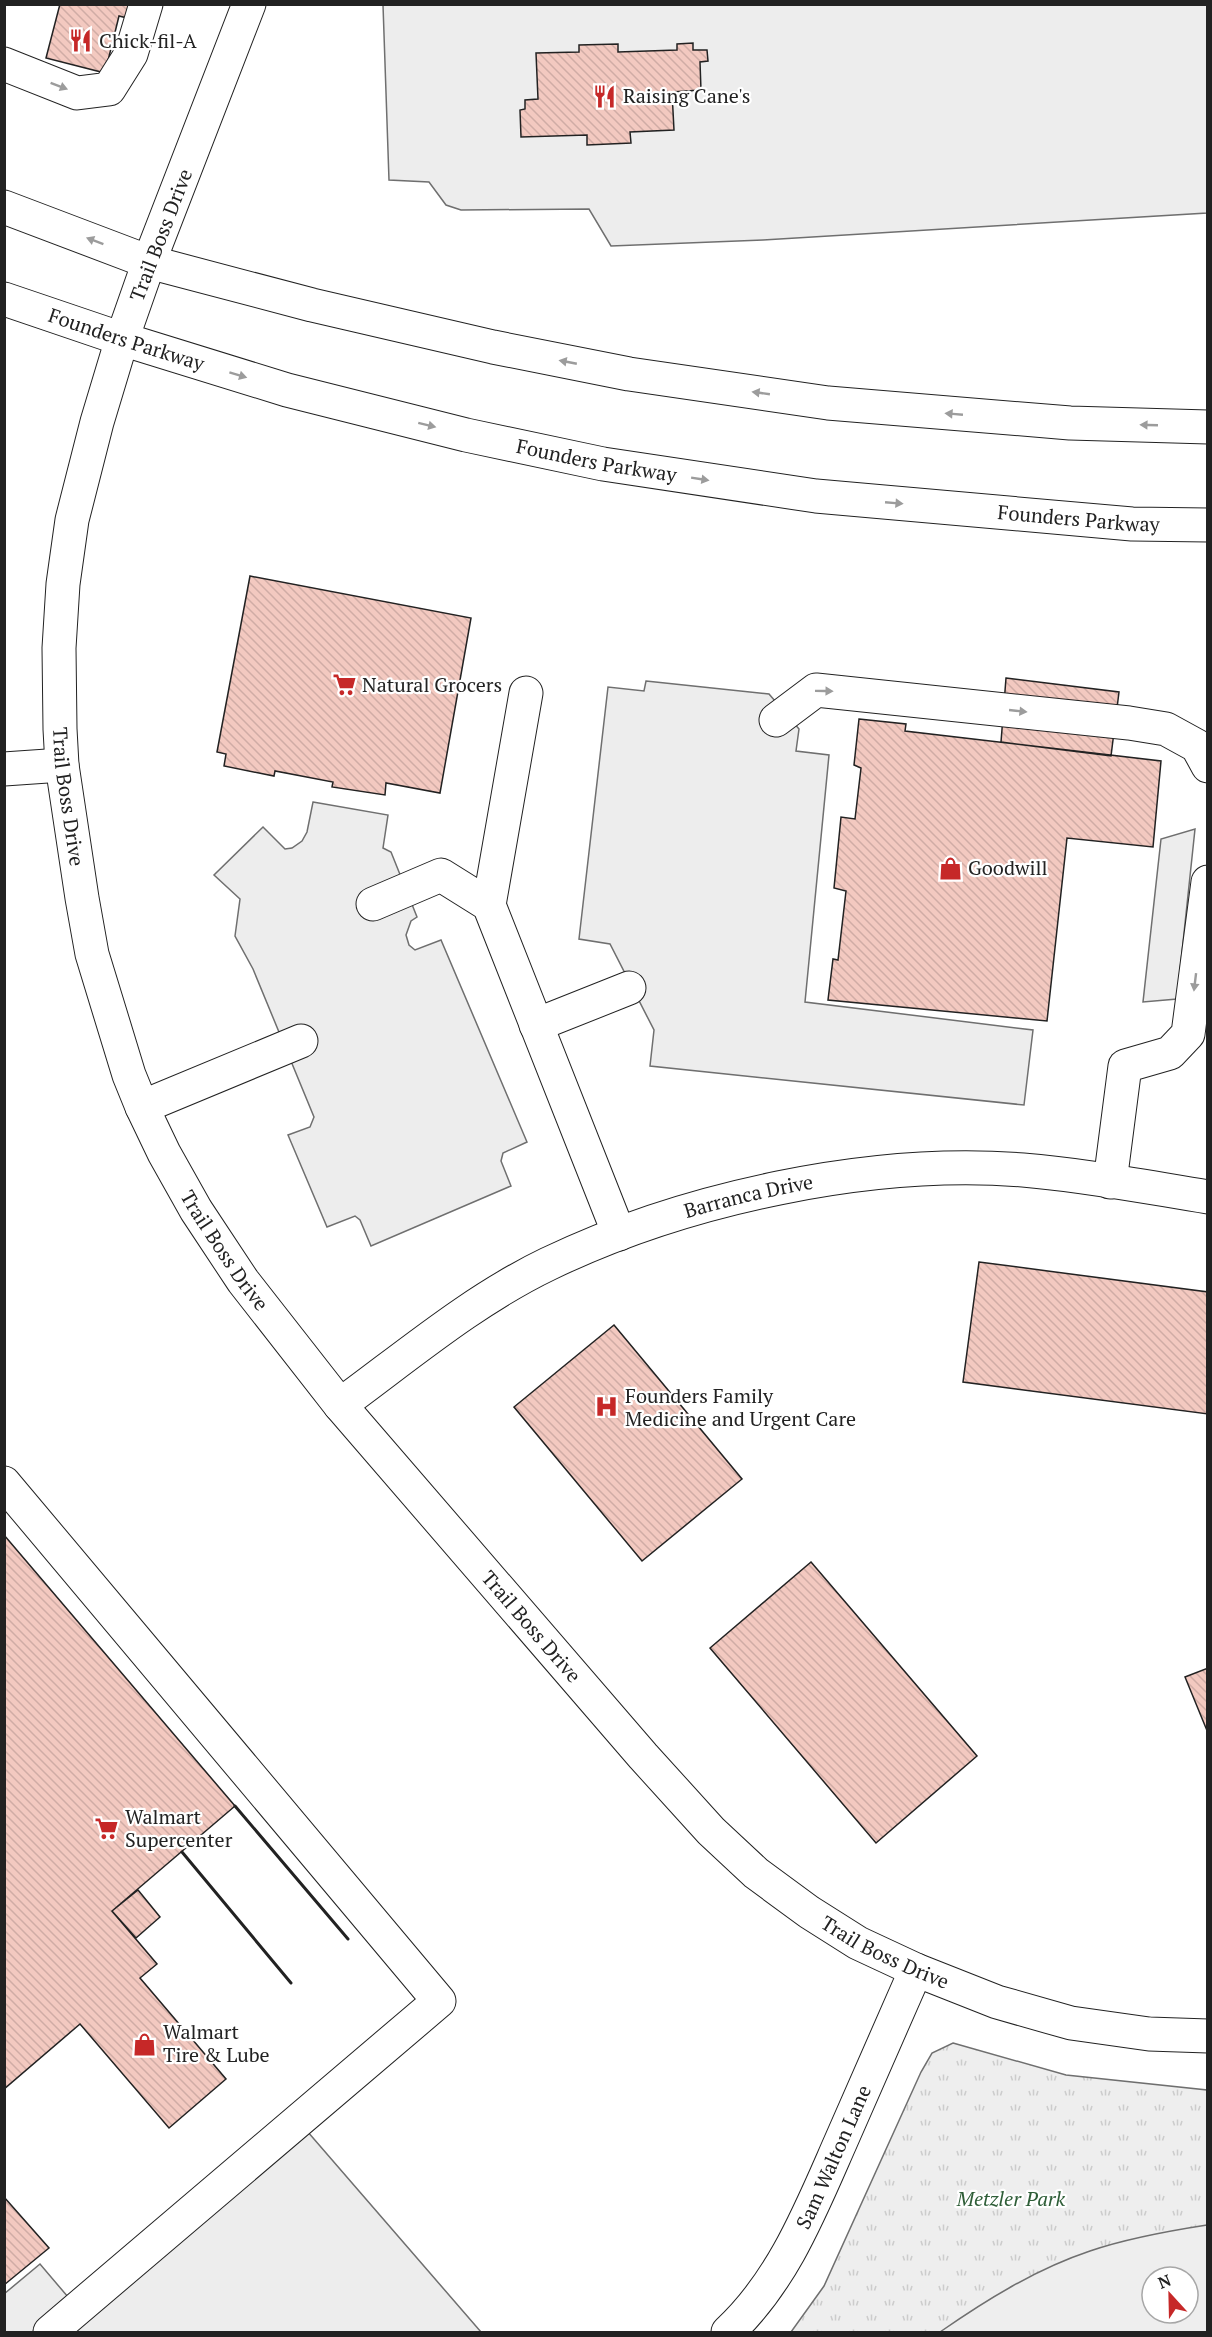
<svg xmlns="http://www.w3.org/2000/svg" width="1212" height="2337" font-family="'PT Serif',serif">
<defs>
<pattern id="park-tufts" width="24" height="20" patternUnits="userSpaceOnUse" patternTransform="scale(1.5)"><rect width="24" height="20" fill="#eee"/><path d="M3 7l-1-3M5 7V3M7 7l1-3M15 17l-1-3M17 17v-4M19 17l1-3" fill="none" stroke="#ccc"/></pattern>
<pattern id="building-back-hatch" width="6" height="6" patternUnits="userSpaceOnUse" patternTransform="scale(1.5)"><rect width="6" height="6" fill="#f3c9c0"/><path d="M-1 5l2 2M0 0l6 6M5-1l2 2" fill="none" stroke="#d0aca5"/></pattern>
</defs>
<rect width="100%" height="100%" fill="#fff"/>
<path fill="url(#park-tufts)" stroke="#6f6f6f" stroke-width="1.5" fill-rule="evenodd" d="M 953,2043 L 1066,2075 L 1207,2090 L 1207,2332 L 791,2332 L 824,2286 L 921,2072 L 932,2053 ZM 1152,2277 L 1188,2277 L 1188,2313 L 1152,2313 Z"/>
<path fill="#eee" stroke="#6f6f6f" stroke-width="1.5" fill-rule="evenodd" d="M 1207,2225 L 1207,2332 L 940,2332 C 986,2300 1036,2269 1090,2251 C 1128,2238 1168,2231 1207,2225 ZM 1152,2277 L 1188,2277 L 1188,2313 L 1152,2313 Z"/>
<path fill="#ededed" stroke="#6f6f6f" stroke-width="1.5" d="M 383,5 L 1207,5 L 1207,213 L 763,240 L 611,246 L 589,209 L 461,210 L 446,205 L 429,182 L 389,180 Z
M 646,681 L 769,694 L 799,729 L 796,751 L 829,755 L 805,1002 L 1033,1030 L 1024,1105 L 650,1066 L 654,1030 L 610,944 L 579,939 L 608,687 L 644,691 Z
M 313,802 L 388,815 L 383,848 L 391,852 L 417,917 L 411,921 L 406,935 L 409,945 L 415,950 L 441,940 L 527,1142 L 503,1153 L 501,1161 L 511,1186 L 371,1246 L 360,1220 L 355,1216 L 327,1227 L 288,1135 L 310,1127 L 314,1117 L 253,969 L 235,936 L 240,899 L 214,875 L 263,827 L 285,849 L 292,848 L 302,841 L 307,832 Z
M 1195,829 L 1177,999 L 1143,1002 L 1161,839 Z
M 288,2109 L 481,2332 L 5,2332 L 4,2294 L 40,2264 L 68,2297 Z"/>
<path fill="url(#building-back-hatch)" stroke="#222" stroke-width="1.5" d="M 60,4 L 155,4 L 151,24 L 119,16 L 105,73 L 46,58 Z
M 693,43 L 693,50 L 707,50 L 708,61 L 700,62 L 701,90 L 672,92 L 674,130 L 630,132 L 631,143 L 587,145 L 587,135 L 521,137 L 520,110 L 525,109 L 525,100 L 538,99 L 536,53 L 579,52 L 579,45 L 618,44 L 618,52 L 677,50 L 677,44 Z
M 250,576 L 471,618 L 440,793 L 386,783 L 385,795 L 332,787 L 333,782 L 275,771 L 274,776 L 224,766 L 226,754 L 217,752 Z
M 1006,678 L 1119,692 L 1111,756 L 1001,742 Z
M 859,719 L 906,724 L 905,731 L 1161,761 L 1153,847 L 1067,838 L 1047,1021 L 828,1000 L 833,959 L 838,960 L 846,891 L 834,888 L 841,817 L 855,819 L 861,768 L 854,765 Z
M 979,1262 L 1208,1292 L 1208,1414 L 963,1382 Z
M 614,1325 L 742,1479 L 642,1561 L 514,1407 Z
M 4,1535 L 235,1806 L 112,1911 L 157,1964 L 140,1978 L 226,2079 L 169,2128 L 80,2024 L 4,2089 Z
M 811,1562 L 977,1756 L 876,1843 L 710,1648 Z
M 1208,1668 L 1208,1733 L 1185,1677 Z
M 138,1890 L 160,1917 L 136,1938 L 112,1911 Z
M 4,2197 L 49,2248 L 4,2285 Z"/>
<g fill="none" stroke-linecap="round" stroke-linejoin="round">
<defs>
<g id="minor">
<path id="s1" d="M 249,4 L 149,262 L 122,339 L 97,422 L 72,520 L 63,584 L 59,648 L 60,729 L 62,765 L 82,898 L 92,954 L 129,1075 L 142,1107 L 164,1153 L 196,1210 L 243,1281 L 340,1405 L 643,1756 L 711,1831 L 756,1873 L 809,1912 L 858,1943 L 916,1970 L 997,2002 L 1071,2023 L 1149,2034 L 1208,2036"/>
<path d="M 4,64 L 77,93 L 109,89 L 131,54 L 146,4"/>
<path d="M 776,720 L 816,690 L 1129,723 L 1166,729 L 1197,746 L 1208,766"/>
<path d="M 4,769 L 62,765"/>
<path d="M 373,904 L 441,875 L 489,905 L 619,1234"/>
<path d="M 489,905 L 526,693"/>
<path d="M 536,1025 L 629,988"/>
<path d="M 142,1107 L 301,1041"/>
<path d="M 1110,1182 L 1125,1066 L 1170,1053 L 1188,1034 L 1208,882"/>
<path id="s2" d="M 340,1405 C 407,1356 473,1300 548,1264 C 685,1198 871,1158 1023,1170 C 1085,1175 1146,1187 1208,1197"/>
<path d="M 4,1483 L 439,2001 L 50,2332"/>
<path id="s3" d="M 728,2332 C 783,2281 811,2209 841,2141 C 866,2084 891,2027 916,1970"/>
</g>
<g id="highway">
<path d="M 4,207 L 149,262 L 312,305 L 493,347 L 629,374 L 828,403 L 1070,423 L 1208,427"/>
<path id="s4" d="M 4,299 L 122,339 L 287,390 L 466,435 L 603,464 L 816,496 L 1132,524 L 1208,525"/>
</g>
</defs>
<use href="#minor" stroke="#222" stroke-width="35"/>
<use href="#highway" stroke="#222" stroke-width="35"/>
<use href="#minor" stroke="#fff" stroke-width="33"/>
<use href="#highway" stroke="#fff" stroke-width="33"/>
<path stroke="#222" stroke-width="3" d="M 235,1806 L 348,1939
M 182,1852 L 291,1983"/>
</g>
<defs><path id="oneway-solid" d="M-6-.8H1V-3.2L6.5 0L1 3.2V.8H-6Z" transform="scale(1.5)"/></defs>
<g fill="#9c9c9c">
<use href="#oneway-solid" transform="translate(59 86) rotate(21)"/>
<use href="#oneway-solid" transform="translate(95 241) rotate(-159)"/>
<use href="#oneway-solid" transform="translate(568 362) rotate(-169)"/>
<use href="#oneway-solid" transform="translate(238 375) rotate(17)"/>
<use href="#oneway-solid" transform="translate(761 393) rotate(-172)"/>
<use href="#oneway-solid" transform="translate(954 414) rotate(-175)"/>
<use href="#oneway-solid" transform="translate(427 425) rotate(14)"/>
<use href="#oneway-solid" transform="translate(1149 425) rotate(-178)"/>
<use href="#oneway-solid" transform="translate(700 479) rotate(9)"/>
<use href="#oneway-solid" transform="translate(894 503) rotate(5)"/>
<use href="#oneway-solid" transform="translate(824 691) rotate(1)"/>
<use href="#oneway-solid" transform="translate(1018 711) rotate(6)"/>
<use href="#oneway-solid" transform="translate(1195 982) rotate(97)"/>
</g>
<defs>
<symbol id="restaurant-bare" viewBox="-9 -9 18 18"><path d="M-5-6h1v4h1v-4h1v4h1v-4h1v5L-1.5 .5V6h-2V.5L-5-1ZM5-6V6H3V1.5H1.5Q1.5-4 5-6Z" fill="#c62828" stroke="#fff" stroke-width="2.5" paint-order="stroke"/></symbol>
<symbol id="supermarket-bare" viewBox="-9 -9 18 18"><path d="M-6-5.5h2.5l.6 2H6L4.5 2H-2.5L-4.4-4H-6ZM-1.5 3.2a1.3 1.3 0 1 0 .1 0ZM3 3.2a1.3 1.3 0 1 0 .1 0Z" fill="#c62828" stroke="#fff" stroke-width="2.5" paint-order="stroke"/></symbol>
<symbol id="shop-bare" viewBox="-9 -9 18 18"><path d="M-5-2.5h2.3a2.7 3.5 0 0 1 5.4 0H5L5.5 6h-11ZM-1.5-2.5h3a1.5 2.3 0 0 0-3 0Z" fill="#c62828" stroke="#fff" stroke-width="2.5" paint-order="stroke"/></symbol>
<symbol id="hospital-bare" viewBox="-9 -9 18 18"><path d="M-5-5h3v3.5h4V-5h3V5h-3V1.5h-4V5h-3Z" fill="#c62828" stroke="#fff" stroke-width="2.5" paint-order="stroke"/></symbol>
</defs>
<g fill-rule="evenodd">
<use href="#restaurant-bare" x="64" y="24" width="33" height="33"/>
<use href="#restaurant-bare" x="588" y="80" width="33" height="33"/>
<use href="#supermarket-bare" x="328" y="668" width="33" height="33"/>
<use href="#shop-bare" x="934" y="852" width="33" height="33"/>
<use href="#hospital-bare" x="590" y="1390" width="33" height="33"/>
<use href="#supermarket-bare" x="90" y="1812" width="33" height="33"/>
<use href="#shop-bare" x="128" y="2028" width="33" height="33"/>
</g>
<g text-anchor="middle" stroke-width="4.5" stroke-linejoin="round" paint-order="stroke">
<g font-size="20" fill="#222" stroke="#fff" text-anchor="start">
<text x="99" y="48">Chick-fil-A</text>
<text x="623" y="103">Raising Cane's</text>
<text x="362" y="692">Natural Grocers</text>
<text x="968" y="875">Goodwill</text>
<text x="625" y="1403">Founders Family<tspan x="625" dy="23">Medicine and Urgent Care</tspan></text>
<text x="125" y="1824">Walmart<tspan x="125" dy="23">Supercenter</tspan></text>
<text x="163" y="2039">Walmart<tspan x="163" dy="23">Tire &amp; Lube</tspan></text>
</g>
<g font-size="20" fill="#222" stroke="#fff">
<text transform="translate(161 235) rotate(-69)" y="7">Trail Boss Drive</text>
<text dy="7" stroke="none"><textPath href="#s4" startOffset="129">Founders Parkway</textPath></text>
<text dy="7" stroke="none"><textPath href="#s4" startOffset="615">Founders Parkway</textPath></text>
<text dy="7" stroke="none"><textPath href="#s4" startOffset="1101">Founders Parkway</textPath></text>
<text dy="7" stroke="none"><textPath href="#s1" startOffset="824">Trail Boss Drive</textPath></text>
<text dy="7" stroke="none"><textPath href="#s2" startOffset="464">Barranca Drive</textPath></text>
<text dy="7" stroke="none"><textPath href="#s1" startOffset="1310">Trail Boss Drive</textPath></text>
<text dy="7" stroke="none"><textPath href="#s1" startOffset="1796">Trail Boss Drive</textPath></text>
<text dy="7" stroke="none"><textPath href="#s1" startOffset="2282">Trail Boss Drive</textPath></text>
<text dy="7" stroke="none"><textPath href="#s3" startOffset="206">Sam Walton Lane</textPath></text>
</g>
<g font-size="20" font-style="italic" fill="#2f5e38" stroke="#fff">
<text x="1011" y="2206">Metzler Park</text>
</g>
</g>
<rect width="1212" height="2337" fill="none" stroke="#222222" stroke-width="12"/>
<g transform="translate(1170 2295) rotate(338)"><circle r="28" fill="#ffffff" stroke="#a7a7a7" stroke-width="1.5"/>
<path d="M0-4.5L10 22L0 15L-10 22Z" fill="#c62828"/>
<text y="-9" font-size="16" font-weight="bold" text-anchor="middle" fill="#222222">N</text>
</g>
</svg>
